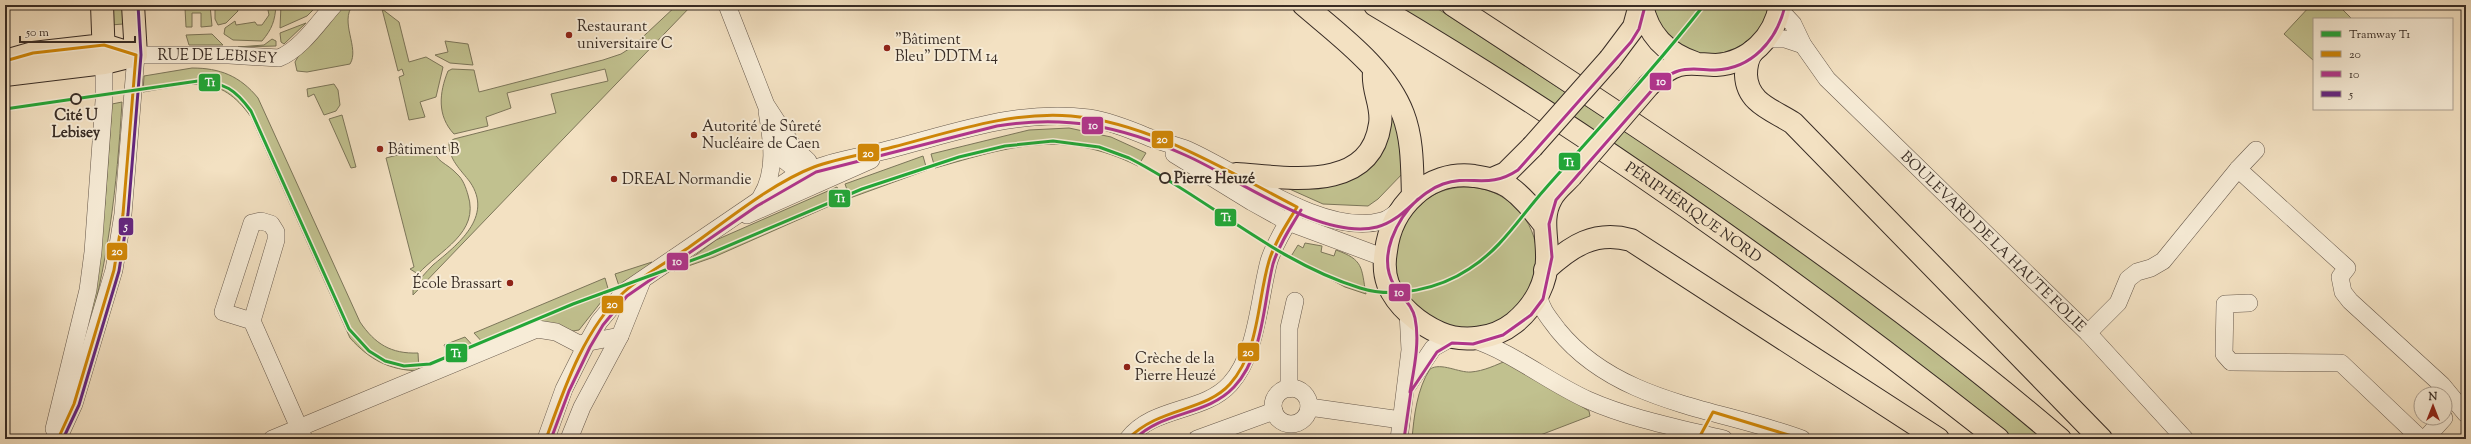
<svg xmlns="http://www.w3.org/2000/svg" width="2471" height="444" font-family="'Sorts Mill Goudy',serif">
<rect width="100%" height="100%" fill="#f3e1c2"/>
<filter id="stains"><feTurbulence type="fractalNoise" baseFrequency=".005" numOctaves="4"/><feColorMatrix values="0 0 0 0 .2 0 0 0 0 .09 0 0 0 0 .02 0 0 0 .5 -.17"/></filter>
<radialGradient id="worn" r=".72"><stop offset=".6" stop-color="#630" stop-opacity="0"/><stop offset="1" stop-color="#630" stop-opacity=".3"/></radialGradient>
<path fill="#c1c18f" stroke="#7c765a" d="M 111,5 L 123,5 L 123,24 L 111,25 Z
M 189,5 L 210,5 L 212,26 L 201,27 L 201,13 L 192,13 L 192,27 L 186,27 L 185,8 L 189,8 Z
M 215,5 L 236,5 L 238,11 L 226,23 L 218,25 L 215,19 Z
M 267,5 L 276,5 C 275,21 272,29 262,41 L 233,40 L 224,34 L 225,28 L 235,21 L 236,25 L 255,22 L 257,25 L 262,25 L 269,15 Z
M 281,5 L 318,5 L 307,16 L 280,28 Z
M 344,5 L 353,5 C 339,22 360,48 350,64 L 307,72 L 297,71 L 295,62 L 299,55 Z
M 677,5 L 692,5 L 413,295 L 413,288 C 419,280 426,272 433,265 C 457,245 494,217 470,182 C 461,170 448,159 449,142 L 454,139 L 556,113 L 551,94 L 608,81 L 605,69 L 507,93 L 511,108 L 486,117 L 488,126 L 454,134 C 437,116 439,93 448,71 L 452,69 L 474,70 L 479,92 L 603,60 L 621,54 L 632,47 Z
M 1393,5 L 1432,5 L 1745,210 L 1894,319 L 2045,439 L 2011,439 L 1907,355 Z
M 1652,5 L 1769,5 C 1759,49 1711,69 1674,42 C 1662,33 1657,18 1652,5 Z
M 2311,5 L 2338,5 L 2352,19 L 2314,19 L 2314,61 L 2284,34 Z
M 382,9 L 399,22 L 409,62 L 426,57 L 443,67 L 436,97 L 420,102 L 425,117 L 409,120 L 399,77 L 404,75 L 402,69 L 398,71 Z
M 306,23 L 284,44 L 281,42 L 280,33 Z
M 212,34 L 223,45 L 189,45 L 186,35 Z
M 272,39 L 276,41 L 276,46 L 238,47 L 264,45 Z
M 445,41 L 468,44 L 473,65 L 450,63 L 435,55 L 448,52 Z
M 192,68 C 220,68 240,76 258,98 L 360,322 C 375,344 391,354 418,353 L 419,371 C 389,370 370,360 350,338 L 251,117 C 219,72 192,84 143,92 L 144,76 Z
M 334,84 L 338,90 L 340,105 L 336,111 L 324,115 L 314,94 L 308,97 L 307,89 Z
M 1386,101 L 1396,112 L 1405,171 L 1378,199 L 1368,206 L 1323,204 L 1276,183 L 1343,178 Z
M 122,102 C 117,186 108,268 83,348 L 105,203 L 112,104 Z
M 342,115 L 356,167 L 351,168 L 329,119 Z
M 1069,128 L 1111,137 L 1146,153 L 1138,166 C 1063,129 1012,146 935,168 L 931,154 L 1029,130 Z
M 432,146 C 436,163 446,162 457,174 C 463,179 466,188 468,195 C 480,233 440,250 418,274 L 410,269 L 414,267 L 386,158 Z
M 923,156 L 927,170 L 850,198 L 845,184 Z
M 837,187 L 843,200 L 714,257 L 674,271 L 716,240 Z
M1395 258a71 71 0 1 1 142 0a71 71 0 1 1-142 0Z
M 1305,243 L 1322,246 L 1321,252 L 1334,256 L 1336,250 C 1364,260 1361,267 1366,294 L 1345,287 L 1290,258 L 1298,245 L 1303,248 Z
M 652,262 L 624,288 L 620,289 L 615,274 Z
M 605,278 L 609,292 L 579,330 L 485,345 L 474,333 Z
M 465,337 L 476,349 L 451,360 L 444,345 Z
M 1508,360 L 1589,411 L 1590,416 L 1530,439 L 1412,439 C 1414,416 1417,389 1430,369 C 1441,362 1459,373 1471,372 C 1484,371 1496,365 1508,360 Z"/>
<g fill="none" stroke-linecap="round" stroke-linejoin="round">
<defs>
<g id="minor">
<path d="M 727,5 L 766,105 L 794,148 L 808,161 L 810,169 L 806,178"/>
<path id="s1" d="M 1779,9 L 1793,24 L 1803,45 L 1827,79 L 2088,333 L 2185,439"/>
<path d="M 1765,39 L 1785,39 L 1803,45"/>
<path d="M 774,140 L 784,160 L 808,179"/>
<path d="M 1174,154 L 1252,202 L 1288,222 L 1385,258"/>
<path d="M 2238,169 L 2347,268 L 2340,277 L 2343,292 L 2350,301 L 2442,385 L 2466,414"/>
<path d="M 761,197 C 777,171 772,141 767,111"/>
<path d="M 747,215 L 871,160"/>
<path d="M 1539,296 C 1541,310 1550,319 1558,330 C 1618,404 1719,408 1802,439"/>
<path d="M 2249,303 L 2225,304 L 2224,354 L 2231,362 L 2341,363 L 2421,439"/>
<path d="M 252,321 L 223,312 L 252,223 L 261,221 L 271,224 L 276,232 L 276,240 L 252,321 L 304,439"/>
<path d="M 2088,333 L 2118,303 L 2128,279 L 2137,272 L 2151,268 L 2163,261 L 2238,169 L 2256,150"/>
<path d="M 1472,339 C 1514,353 1548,382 1588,400 C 1631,419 1679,428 1724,439"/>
<path d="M 1408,385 L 1433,348 L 1451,338"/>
<circle cx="1291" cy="406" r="18"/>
<path d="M 1289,389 L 1289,328 L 1295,301"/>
<path d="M 1309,407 L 1401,420"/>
<path d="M 54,429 L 88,290 L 93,252 L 104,101 L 104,63"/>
<path id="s2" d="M 58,439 L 74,404 L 114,270 L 123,214 L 136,55 L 229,55 L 279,58 C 301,49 318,23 334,5"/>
<path d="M 272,439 L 537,329 L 556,332 L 579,344 L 620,336"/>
<path d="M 546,439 L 564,389 L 586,345 L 599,322 L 624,292 L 790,179 C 824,161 859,158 895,148 C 960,131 1021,109 1089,118 C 1109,121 1129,129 1148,137 C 1161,142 1175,145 1188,150 C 1240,173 1324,237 1382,221 C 1389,219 1395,214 1400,209"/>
<path d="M 569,439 L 582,407 L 620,336 L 642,281"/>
<path d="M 1128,439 C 1153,406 1204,413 1230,384 C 1257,355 1259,298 1269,261 C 1275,242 1287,224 1297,207"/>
<path d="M 1197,439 L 1274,411"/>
<path d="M 1399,439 L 1410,350 L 1408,312"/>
<path d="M 2425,439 L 2444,418"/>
</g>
<path id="major" d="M 102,5 L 104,58
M 133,5 L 136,55
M 1642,5 C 1648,35 1666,53 1695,63
M 1610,59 L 1634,27 L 1640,5
M 5,61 L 33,53 L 104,45 L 136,55
M 5,75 L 104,63 L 136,55
M 1649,85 C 1658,77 1667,68 1679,65 C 1692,62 1703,65 1716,65 C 1749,63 1775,37 1780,5
M 1492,179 L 1506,173 L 1532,147
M 1544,224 C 1533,210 1523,197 1509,187 C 1498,180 1487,178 1474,176 C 1428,170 1391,207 1386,251 C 1384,262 1384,273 1388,284 C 1397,306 1419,324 1440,333 C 1463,343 1494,339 1514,323 C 1535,306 1548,282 1547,255 C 1547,235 1541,217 1551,199 C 1555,190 1565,183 1571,176"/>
<g id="highway">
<path d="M 1304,5 C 1340,36 1386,69 1403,114 C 1413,140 1412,169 1413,196"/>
<path id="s3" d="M 1375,5 C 1593,134 1799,282 1998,439"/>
<path d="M 1453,5 C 1661,141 1871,277 2060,439"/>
<path d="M 1753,51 C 1747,58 1746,66 1746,75 C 1747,103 1773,110 1793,123 L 2101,439"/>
<path d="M 1236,174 C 1286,177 1370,194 1380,124 C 1383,106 1372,90 1374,73"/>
<path d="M 1545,270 C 1571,246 1595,230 1631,240 L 1938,439"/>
</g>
</defs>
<use href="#minor" stroke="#67594c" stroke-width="18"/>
<use href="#major" stroke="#382c25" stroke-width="24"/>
<use href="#highway" stroke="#382c25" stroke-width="24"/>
<use href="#minor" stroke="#f7ecd7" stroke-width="17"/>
<use href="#major" stroke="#f3e1c2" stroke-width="22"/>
<use href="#highway" stroke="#f3e1c2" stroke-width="22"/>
<defs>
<path id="major-bridge" d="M 1532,147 L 1610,59
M 1571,176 L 1649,85"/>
</defs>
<use href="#major-bridge" stroke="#382c25" stroke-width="24" stroke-linecap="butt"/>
<use href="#major-bridge" stroke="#f3e1c2" stroke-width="22"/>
<defs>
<path id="bus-1" d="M 5,61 L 33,53 L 104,45 L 136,55
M 1713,412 L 1802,439
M 58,439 L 74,404 L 114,270 L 123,214 L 136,55
M 546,439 C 564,389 584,329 624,292 C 643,275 667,262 688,248 C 725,222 772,183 814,167 C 839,158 867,154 893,147 C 951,132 1011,111 1071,116 C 1149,122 1229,172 1297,207
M 1128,439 C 1159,407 1205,412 1230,384 C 1260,350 1257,301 1269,261 C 1275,241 1287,224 1297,207
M 1678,439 L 1700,436 L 1713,412"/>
<path id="bus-2" d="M 1410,392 C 1414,369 1420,342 1415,318 C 1412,304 1401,297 1394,285 C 1377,256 1397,219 1418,199
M 551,439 L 569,391 L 590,347 L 603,325 L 627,296 L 757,206 L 816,172 L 997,126 C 1066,115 1121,126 1185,155 C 1236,177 1321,241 1377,227 C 1404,220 1417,193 1443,184 C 1471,174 1488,190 1518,170 L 1631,42 L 1639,29 L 1645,6
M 1135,439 C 1162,411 1207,416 1234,387 C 1264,355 1263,304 1273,264 C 1279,244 1291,227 1301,210
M 1404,439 L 1411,391 L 1437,352 L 1452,343 L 1473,344 L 1503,335 L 1531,315 L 1543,299 L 1552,257 L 1549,224 L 1556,200 L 1653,89 C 1660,82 1668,74 1678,71 C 1690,67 1702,70 1715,70 C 1752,69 1777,40 1785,6"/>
<path id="bus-3" d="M 63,439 L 79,405 L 119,271 L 128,214 L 141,55 L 138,5"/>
</defs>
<use href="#bus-1" stroke="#f7ecd7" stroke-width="6"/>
<use href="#bus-2" stroke="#f7ecd7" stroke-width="6"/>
<use href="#bus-3" stroke="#f7ecd7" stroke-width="6"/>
<use href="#bus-1" stroke="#cf8607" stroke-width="3"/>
<use href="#bus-2" stroke="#b0358b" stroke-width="3"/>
<use href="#bus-3" stroke="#642681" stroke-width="3"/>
<defs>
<path id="tram-1" d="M 5,109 L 198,81 C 225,83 235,89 251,111 L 349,329 L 369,351 L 385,361 L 404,366 L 430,364 L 573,304 L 709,254 L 862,189 L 959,157 L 1005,146 L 1053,141 L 1099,147 L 1129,158 C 1208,198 1275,262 1360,288 C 1395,299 1439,289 1469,269 C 1501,249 1520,217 1545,189 C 1599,128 1654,69 1704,5"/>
</defs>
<use href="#tram-1" stroke="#f7ecd7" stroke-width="6"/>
<use href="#tram-1" stroke="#23a638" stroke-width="3"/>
</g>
<g fill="#8f2418" stroke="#f7ecd7" stroke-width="1.5">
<circle cx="569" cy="35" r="4"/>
<circle cx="887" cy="48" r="4"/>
<circle cx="694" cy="135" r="4"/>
<circle cx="380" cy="149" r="4"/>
<circle cx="614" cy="179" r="4"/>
<circle cx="510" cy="283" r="4"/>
<circle cx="1127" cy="367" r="4"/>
</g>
<g fill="#f7ecd7" stroke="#382c25" stroke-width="2">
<circle cx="76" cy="99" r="5"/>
<circle cx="1165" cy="178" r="5"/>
</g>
<g text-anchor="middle" stroke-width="4" stroke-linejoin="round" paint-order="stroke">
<g font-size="15" fill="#382c25" stroke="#f7ecd7" text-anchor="start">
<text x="577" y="31">Restaurant<tspan x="577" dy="17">universitaire C</tspan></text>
<text x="895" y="44">"Bâtiment<tspan x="895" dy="17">Bleu" DDTM 14</tspan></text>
<text x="702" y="131">Autorité de Sûreté<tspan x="702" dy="17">Nucléaire de Caen</tspan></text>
<text x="388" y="154">Bâtiment B</text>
<text x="622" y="184">DREAL Normandie</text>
<text x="502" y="288" text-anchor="end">École Brassart</text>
<text x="1135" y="363">Crèche de la<tspan x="1135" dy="17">Pierre Heuzé</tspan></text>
</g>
<g font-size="15" fill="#382c25" stroke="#f7ecd7">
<text dy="5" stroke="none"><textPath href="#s2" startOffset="476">RUE DE LEBISEY</textPath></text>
<text dy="5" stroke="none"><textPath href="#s3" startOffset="380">PÉRIPHÉRIQUE NORD</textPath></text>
<text dy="5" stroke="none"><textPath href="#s1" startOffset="318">BOULEVARD DE LA HAUTE FOLIE</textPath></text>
</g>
<g font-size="15" font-weight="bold" fill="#382c25" stroke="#f7ecd7">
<text x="76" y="120">Cité U<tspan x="76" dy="17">Lebisey</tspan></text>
<text x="1174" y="183" text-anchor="start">Pierre Heuzé</text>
</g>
</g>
<g stroke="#f7ecd7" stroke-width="1.5">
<rect x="1649" y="72" width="23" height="19" rx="4" fill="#b0358b"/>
<rect x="198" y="73" width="23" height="19" rx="4" fill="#23a638"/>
<rect x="1081" y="116" width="23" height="19" rx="4" fill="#b0358b"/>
<rect x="1151" y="130" width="23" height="19" rx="4" fill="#cf8607"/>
<rect x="857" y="143" width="23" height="19" rx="4" fill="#cf8607"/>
<rect x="1558" y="152" width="23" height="19" rx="4" fill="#23a638"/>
<rect x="828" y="189" width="23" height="19" rx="4" fill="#23a638"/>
<rect x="1214" y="208" width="23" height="19" rx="4" fill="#23a638"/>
<rect x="118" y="217" width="16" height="19" rx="4" fill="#642681"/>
<rect x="106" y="242" width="22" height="19" rx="4" fill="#cf8607"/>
<rect x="666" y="252" width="23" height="19" rx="4" fill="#b0358b"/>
<rect x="1388" y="283" width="23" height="19" rx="4" fill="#b0358b"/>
<rect x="601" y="295" width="23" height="19" rx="4" fill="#cf8607"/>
<rect x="1237" y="342" width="23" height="20" rx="4" fill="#cf8607"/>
<rect x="445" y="343" width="23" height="20" rx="4" fill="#23a638"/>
</g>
<g font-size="11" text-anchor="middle" font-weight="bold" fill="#fff">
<text x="1661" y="85">10</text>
<text x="210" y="86">T1</text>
<text x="1093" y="129">10</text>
<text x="1162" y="143">20</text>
<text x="868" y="157">20</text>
<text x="1569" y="166">T1</text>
<text x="840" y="202">T1</text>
<text x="1226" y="221">T1</text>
<text x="126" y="230">5</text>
<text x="117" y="255">20</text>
<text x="677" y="265">10</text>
<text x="1399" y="296">10</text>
<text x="612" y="308">20</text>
<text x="1248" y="356">20</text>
<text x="456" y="357">T1</text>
</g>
<rect width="2471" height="444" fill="none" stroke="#f3e1c2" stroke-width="20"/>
<rect x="6" y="6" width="2459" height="432" fill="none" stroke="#382c25" stroke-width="2"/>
<rect x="10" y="10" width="2451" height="424" fill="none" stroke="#382c25"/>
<rect x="2313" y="18" width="140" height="92" fill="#f7ecd7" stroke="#ab9f90"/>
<rect x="2321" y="31" width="20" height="6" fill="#23a638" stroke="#ab9f90"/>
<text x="2349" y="38" font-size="12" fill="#382c25">Tramway T1</text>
<rect x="2321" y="51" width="20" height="6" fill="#cf8607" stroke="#ab9f90"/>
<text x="2349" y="58" font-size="12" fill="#382c25">20</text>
<rect x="2321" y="71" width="20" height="6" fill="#b0358b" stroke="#ab9f90"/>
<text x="2349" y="78" font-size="12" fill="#382c25">10</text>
<rect x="2321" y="91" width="20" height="6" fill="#642681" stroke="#ab9f90"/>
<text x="2349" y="98" font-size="12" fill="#382c25">5</text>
<g transform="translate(2433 406)"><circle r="19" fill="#f7ecd7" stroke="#ab9f90"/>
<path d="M0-3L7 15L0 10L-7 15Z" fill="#8f2418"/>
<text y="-6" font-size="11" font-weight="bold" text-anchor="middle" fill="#382c25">N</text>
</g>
<path d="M20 36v6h115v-6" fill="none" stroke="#382c25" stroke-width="2"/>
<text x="26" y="36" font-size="12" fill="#382c25" stroke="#f7ecd7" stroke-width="3" paint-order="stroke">50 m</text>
<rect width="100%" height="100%" filter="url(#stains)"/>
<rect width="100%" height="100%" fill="url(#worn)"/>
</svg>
